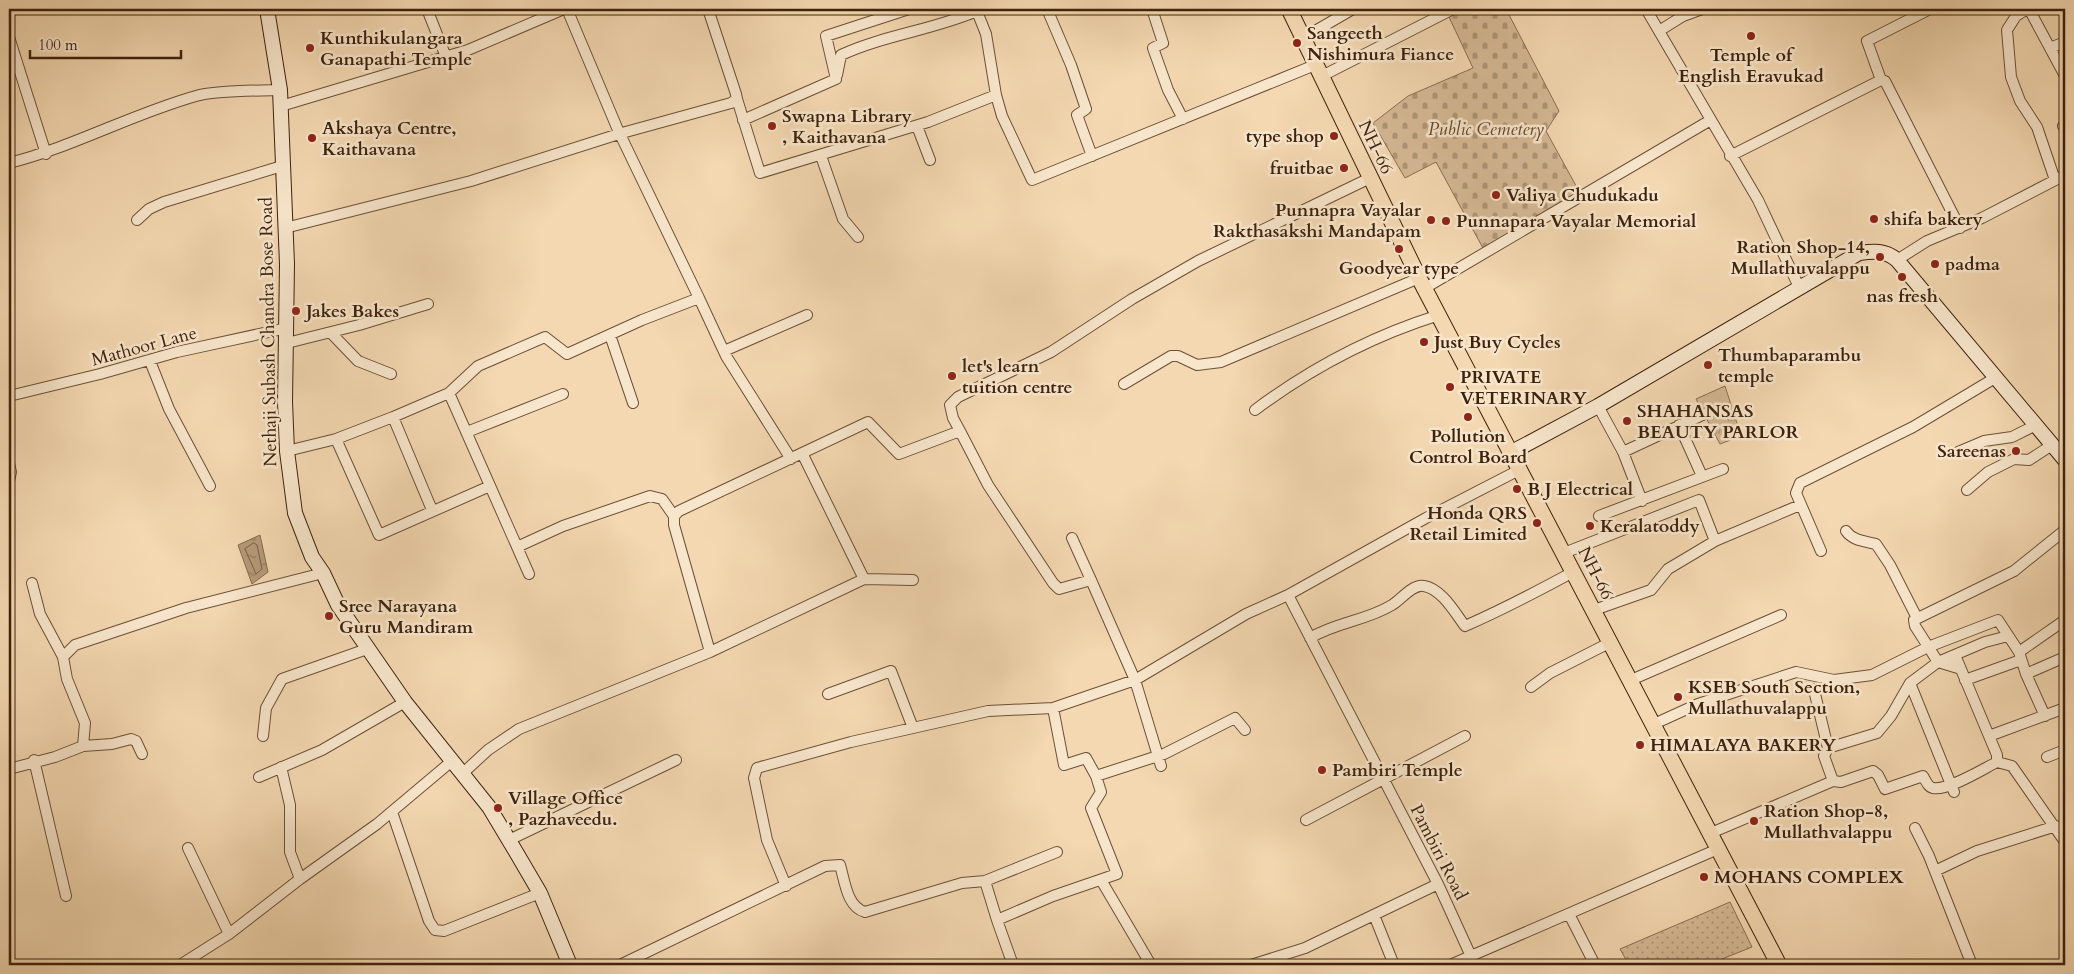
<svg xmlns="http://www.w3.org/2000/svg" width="2074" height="974" font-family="Cardo,serif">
<defs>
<pattern id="grass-tufts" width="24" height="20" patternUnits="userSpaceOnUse" patternTransform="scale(1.25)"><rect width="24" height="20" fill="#d5b995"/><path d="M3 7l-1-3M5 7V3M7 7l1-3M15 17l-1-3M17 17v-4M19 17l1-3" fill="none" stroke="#ae9678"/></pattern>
<pattern id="cemetery-stones" width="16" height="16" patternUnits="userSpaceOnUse" patternTransform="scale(1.25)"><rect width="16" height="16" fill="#d5b995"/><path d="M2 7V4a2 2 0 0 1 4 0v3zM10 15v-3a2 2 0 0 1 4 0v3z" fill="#ae9678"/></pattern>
<pattern id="park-dots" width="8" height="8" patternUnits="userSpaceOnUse" patternTransform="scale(1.25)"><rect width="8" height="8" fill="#d5b995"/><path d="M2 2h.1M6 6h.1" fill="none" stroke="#ae9678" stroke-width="1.8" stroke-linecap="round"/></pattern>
<pattern id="water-ripples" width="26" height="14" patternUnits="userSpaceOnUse" patternTransform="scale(1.25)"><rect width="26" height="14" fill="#b69a79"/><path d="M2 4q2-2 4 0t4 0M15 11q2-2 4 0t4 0" fill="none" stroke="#957d62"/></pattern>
</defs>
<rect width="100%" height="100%" fill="#f4d8b1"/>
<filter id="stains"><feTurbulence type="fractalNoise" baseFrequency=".004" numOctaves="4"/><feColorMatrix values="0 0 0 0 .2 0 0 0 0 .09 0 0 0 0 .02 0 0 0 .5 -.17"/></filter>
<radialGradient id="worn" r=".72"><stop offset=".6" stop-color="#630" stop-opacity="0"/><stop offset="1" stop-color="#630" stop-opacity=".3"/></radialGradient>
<path fill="url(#grass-tufts)" stroke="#8a6e51" d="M 1725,386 L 1741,436 L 1720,444 L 1696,399 Z"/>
<path fill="url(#cemetery-stones)" stroke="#8a6e51" d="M 1461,9 L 1506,9 L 1559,111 L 1546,131 L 1580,193 L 1484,250 L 1436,162 L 1405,178 L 1373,123 L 1408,96 L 1473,68 L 1448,15 Z"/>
<path fill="url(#park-dots)" stroke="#8a6e51" d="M 1730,902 L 1752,947 L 1707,965 L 1629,965 L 1620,949 Z"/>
<path fill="url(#water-ripples)" stroke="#866a4e" d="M 260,535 L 268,572 L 252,584 L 238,545 Z"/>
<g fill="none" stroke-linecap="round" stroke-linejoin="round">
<path stroke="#7a5e43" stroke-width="1" d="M 254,543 L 257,545 L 262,569 L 256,574 L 245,549 Z"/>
<defs>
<path id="street" d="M 427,9 L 446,57
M 976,9 L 986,34 L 996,95
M 1047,9 L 1071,65 L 1086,109 L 1077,115 L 1092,156
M 1152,9 L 1163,43 L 1153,48 L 1168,90 L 1183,119
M 1646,9 L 1758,200 L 1799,287
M 2027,9 L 2016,16 L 2007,30 L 2011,77 L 2020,101 L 2037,127 L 2055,180
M 2029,9 L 2065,76
M 1659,31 L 1683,16 L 1702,9
M 9,37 L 46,154
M 1303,38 L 1353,9
M 2050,48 L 2065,42
M 837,75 L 841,55 C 884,35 933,30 977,11
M 1320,77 L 1453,9
M 1881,80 L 1867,41 L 1930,9
M 737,99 L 760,173 L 928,122 L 996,95 L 1002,116 L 1032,180 L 1315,65
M 281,106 L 468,50 L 564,9
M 743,120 L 836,79 L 826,36 L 909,9
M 2065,125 L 2063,126 L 2065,129
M 917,126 L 930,160
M 821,156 L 843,219 L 858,237
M 1730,156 L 1881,80 L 1885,81 L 1960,228
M 9,163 C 73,147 132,114 196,96 C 217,90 257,91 280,90
M 137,220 L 149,209 L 164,202 L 282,166
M 285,228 L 471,181 L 622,133 L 731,103 L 737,99 L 736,94 L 708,9
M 1897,260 L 1927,241 L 1982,218 L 2065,175
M 1425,288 L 1709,121
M 699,298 L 726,356 L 791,459
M 331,333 L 358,361 L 391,374
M 610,335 L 633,403
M 287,343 L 359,325 L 428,304
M 724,351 L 807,315
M 150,361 L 169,409 L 210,486
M 1124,384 L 1171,356 L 1178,356 L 1197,365 L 1221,362 L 1419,278
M 449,393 L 529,574
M 9,396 L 100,374 L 177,352 L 287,328
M 1598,406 L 1623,452 L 1642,501
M 1255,410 C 1311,368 1372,336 1439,315
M 393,417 L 432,510
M 1679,425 L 1702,476
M 960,431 L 988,485 L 1053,583 L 1059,589 L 1091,580 L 1135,680 L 1161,766
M 467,432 L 563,394
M 336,439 L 379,535 L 490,486
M 287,451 L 336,439 L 393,417 L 449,393 L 478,366 L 545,337 L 567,354 L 642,320 L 699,298 L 618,130 L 567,9
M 1623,452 L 1711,411
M 1958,452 L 1984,441 L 2012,437 L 2036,425
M 802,453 L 864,579
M 9,463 L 11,472 L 9,481
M 1967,490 L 1988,472 L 2014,459 L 2029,460 L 2052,445
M 1599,516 L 1723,469
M 1846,531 C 1853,541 1865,541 1876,544 L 1890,565 L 1917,618
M 1072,538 L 1091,580
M 517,547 L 563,526 L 650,496 L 662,499 L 674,516
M 1821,551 L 1796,493 L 1800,483 L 1913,427 L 1995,378
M 1564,553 L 1699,500 L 1715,541 L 1800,505
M 32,583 L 40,614 L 63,657
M 1288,595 L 1438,884 L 1475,965
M 1594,610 L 1651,590 L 1668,569 L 1715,541
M 1310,638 C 1336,622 1366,621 1392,605 C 1401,600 1412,584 1424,586 C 1442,589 1455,613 1465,626 C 1502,610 1538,591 1573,572
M 710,652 L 864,579 L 913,580
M 2019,652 L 2026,674 L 2065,657
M 1961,669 L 1938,662 L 1915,626 L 1914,620 L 2014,571 L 2065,530
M 2026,674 L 2045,716
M 1631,680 L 1781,615
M 1965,680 L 2021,660
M 1910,683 L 1954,792
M 1531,687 L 1550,673 L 1611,642
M 828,694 L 891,671 L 913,728
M 1053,708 L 1064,765 L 1086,758 L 1096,776
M 1654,724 L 1698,704 L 1796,672 L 1834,680 L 1872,675 L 1928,647 L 1998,620 L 2019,652 L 2065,620
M 263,736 L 266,708 L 282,679 L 367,649
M 1989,736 L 2065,708
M 83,746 L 112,744 L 131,739 L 136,741 L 142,754
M 1828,748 L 1814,690 L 1834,680
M 2047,757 L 2065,750
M 34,760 L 66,896
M 1997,762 L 2012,766 L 2065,842
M 281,767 L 290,805 L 290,852 L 300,879
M 9,769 L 55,757 L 83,746 L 85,723 L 67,679 L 63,657 L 75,645 L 186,608 L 323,573
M 462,774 L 488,750 L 519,729 L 710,652 L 674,525 L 674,516 L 679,511 L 868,422 L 899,454 L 960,431 L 953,418 L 950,405 L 958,397 L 1051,352 L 1132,299 L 1198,261 L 1370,178
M 259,777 L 322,750 L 405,702
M 1833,781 L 1841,782 L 1873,771 L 1878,775 L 1885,789 L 1923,776 C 1926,781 1928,787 1933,788 C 1948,791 1983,769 1997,762 L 1997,755 L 1955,655
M 392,812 L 429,921 L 435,930 L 444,931 L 540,893
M 1306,820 L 1465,736
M 1915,828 L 1929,856 L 1972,965
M 1711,833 L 1833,781 L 1824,756 L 1828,748 L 1877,733 L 1891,716 L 1910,683 L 1938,662 L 1985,642 L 2008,636
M 509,840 L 676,760
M 188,848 L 229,934
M 1935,871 L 1977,851 L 2056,826
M 1101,880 L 1151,965
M 985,881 L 997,920
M 786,886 L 767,840 L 754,778 L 757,768 L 851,742 L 988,711 L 1053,708 L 1135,680 L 1246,614 L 1288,595 L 1426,518 L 1521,469
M 1569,914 L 1595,965
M 1374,915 L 1394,965
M 180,965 L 229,934 L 300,879 L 377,824 L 452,761
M 620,965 L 825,866 L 840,865 C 845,882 847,907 865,912 L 962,883 L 985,881 L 1057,852
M 1013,965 L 997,920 L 1053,896 L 1117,874 L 1091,808 L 1101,792 L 1096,776 L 1164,754 L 1235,718 L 1245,730
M 1251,965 L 1305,948 L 1438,884
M 1450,965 L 1718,849"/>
<path id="secondary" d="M 267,9 L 280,90 L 287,264 L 285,402 L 287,451 L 295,513 L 312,557 L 323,573 L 338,605 L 405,702 L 489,807 L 516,852 L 540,893 L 570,965
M 1512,452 L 1598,406 L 1859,253 C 1874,251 1885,250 1897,260 L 2065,460"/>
<path id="primary" d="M 1289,9 L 1419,278 L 1779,965"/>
</defs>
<use href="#street" stroke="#6c5036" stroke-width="12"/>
<use href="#secondary" stroke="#3e220d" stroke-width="16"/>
<use href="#primary" stroke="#3e220d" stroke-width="17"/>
<use href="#street" stroke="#f8e6cc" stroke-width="10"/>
<use href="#secondary" stroke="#f8e6cc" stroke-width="14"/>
<use href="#primary" stroke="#f4d8b1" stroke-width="15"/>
</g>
<g fill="#8f2418" stroke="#f8e6cc" stroke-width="2">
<circle cx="1751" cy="36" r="5"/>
<circle cx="1297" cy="43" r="5"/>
<circle cx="310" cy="48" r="5"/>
<circle cx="772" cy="126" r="5"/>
<circle cx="1334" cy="136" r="5"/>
<circle cx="312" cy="138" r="5"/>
<circle cx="1344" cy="168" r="5"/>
<circle cx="1496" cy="195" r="5"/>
<circle cx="1874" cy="219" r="5"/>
<circle cx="1431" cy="220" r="5"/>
<circle cx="1446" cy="221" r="5"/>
<circle cx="1399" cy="249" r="5"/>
<circle cx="1880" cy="257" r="5"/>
<circle cx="1935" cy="264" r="5"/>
<circle cx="1902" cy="277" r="5"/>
<circle cx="296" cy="311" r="5"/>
<circle cx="1424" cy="342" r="5"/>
<circle cx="1708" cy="365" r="5"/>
<circle cx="952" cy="376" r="5"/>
<circle cx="1450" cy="387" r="5"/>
<circle cx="1468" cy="417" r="5"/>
<circle cx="1627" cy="421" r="5"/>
<circle cx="2016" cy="451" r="5"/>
<circle cx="1517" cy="489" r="5"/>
<circle cx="1537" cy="523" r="5"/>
<circle cx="1590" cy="526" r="5"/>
<circle cx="329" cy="616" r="5"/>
<circle cx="1678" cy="697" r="5"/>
<circle cx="1640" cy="745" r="5"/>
<circle cx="1322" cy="770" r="5"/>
<circle cx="498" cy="808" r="5"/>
<circle cx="1754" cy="821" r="5"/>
<circle cx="1704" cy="877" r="5"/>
</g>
<g text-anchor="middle" stroke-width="5" stroke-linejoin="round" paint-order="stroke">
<g font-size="18" font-weight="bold" fill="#3e220d" stroke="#f8e6cc" text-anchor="start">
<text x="1307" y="39">Sangeeth<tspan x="1307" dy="21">Nishimura Fiance</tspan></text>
<text x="320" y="44">Kunthikulangara<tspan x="320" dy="21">Ganapathi Temple</tspan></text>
<text x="1751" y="61" text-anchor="middle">Temple of<tspan x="1751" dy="21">English Eravukad</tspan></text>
<text x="782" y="122">Swapna Library<tspan x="782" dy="21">, Kaithavana</tspan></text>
<text x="322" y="134">Akshaya Centre,<tspan x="322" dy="21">Kaithavana</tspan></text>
<text x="1324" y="142" text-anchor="end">type shop</text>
<text x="1334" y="174" text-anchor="end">fruitbae</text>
<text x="1506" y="201">Valiya Chudukadu</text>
<text x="1421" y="216" text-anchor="end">Punnapra Vayalar<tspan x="1421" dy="21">Rakthasakshi Mandapam</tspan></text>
<text x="1884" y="225">shifa bakery</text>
<text x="1456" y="227">Punnapara Vayalar Memorial</text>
<text x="1870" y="253" text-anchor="end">Ration Shop-14,<tspan x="1870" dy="21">Mullathuvalappu</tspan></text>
<text x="1945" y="270">padma</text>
<text x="1399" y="274" text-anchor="middle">Goodyear type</text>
<text x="1902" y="302" text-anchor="middle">nas fresh</text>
<text x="306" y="317">Jakes Bakes</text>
<text x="1434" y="348">Just Buy Cycles</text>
<text x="1718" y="361">Thumbaparambu<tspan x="1718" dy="21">temple</tspan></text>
<text x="962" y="372">let's learn<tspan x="962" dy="21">tuition centre</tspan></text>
<text x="1460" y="383">PRIVATE<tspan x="1460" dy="21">VETERINARY</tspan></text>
<text x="1637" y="417">SHAHANSAS<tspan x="1637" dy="21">BEAUTY PARLOR</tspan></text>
<text x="1468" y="442" text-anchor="middle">Pollution<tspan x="1468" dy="21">Control Board</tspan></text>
<text x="2006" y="457" text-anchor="end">Sareenas</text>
<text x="1527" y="495">B J Electrical</text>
<text x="1527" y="519" text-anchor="end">Honda QRS<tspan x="1527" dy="21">Retail Limited</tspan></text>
<text x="1600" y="532">Keralatoddy</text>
<text x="339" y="612">Sree Narayana<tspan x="339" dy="21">Guru Mandiram</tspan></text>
<text x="1688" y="693">KSEB South Section,<tspan x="1688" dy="21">Mullathuvalappu</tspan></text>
<text x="1650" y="751">HIMALAYA BAKERY</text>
<text x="1332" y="776">Pambiri Temple</text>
<text x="508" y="804">Village Office<tspan x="508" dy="21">, Pazhaveedu.</tspan></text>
<text x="1764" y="817">Ration Shop-8,<tspan x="1764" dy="21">Mullathvalappu</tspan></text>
<text x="1714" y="883">MOHANS COMPLEX</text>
</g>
<g font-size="18" font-style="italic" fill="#64482f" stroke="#f8e6cc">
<text x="1486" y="135">Public Cemetery</text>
</g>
<g font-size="18" fill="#3e220d" stroke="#f8e6cc">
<text transform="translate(1376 147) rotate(64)" y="6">NH-66</text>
<text transform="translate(268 332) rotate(-91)" y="6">Nethaji Subash Chandra Bose Road</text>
<text transform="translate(144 346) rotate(-15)" y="6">Mathoor Lane</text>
<text transform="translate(1596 573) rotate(63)" y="6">NH-66</text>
<text transform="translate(1439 852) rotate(63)" y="6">Pambiri Road</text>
</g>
</g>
<rect width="2074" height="974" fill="none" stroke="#f4d8b1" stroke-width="30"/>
<rect x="10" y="10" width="2054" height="954" fill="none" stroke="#3e220d" stroke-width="2.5"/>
<rect x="15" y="15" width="2044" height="944" fill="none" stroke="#3e220d"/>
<path d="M30 50v8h151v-8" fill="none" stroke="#3e220d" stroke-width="2.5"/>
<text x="38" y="50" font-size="15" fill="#3e220d" stroke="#f8e6cc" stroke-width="4" paint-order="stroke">100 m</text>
<rect width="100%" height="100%" filter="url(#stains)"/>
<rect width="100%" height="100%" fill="url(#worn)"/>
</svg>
